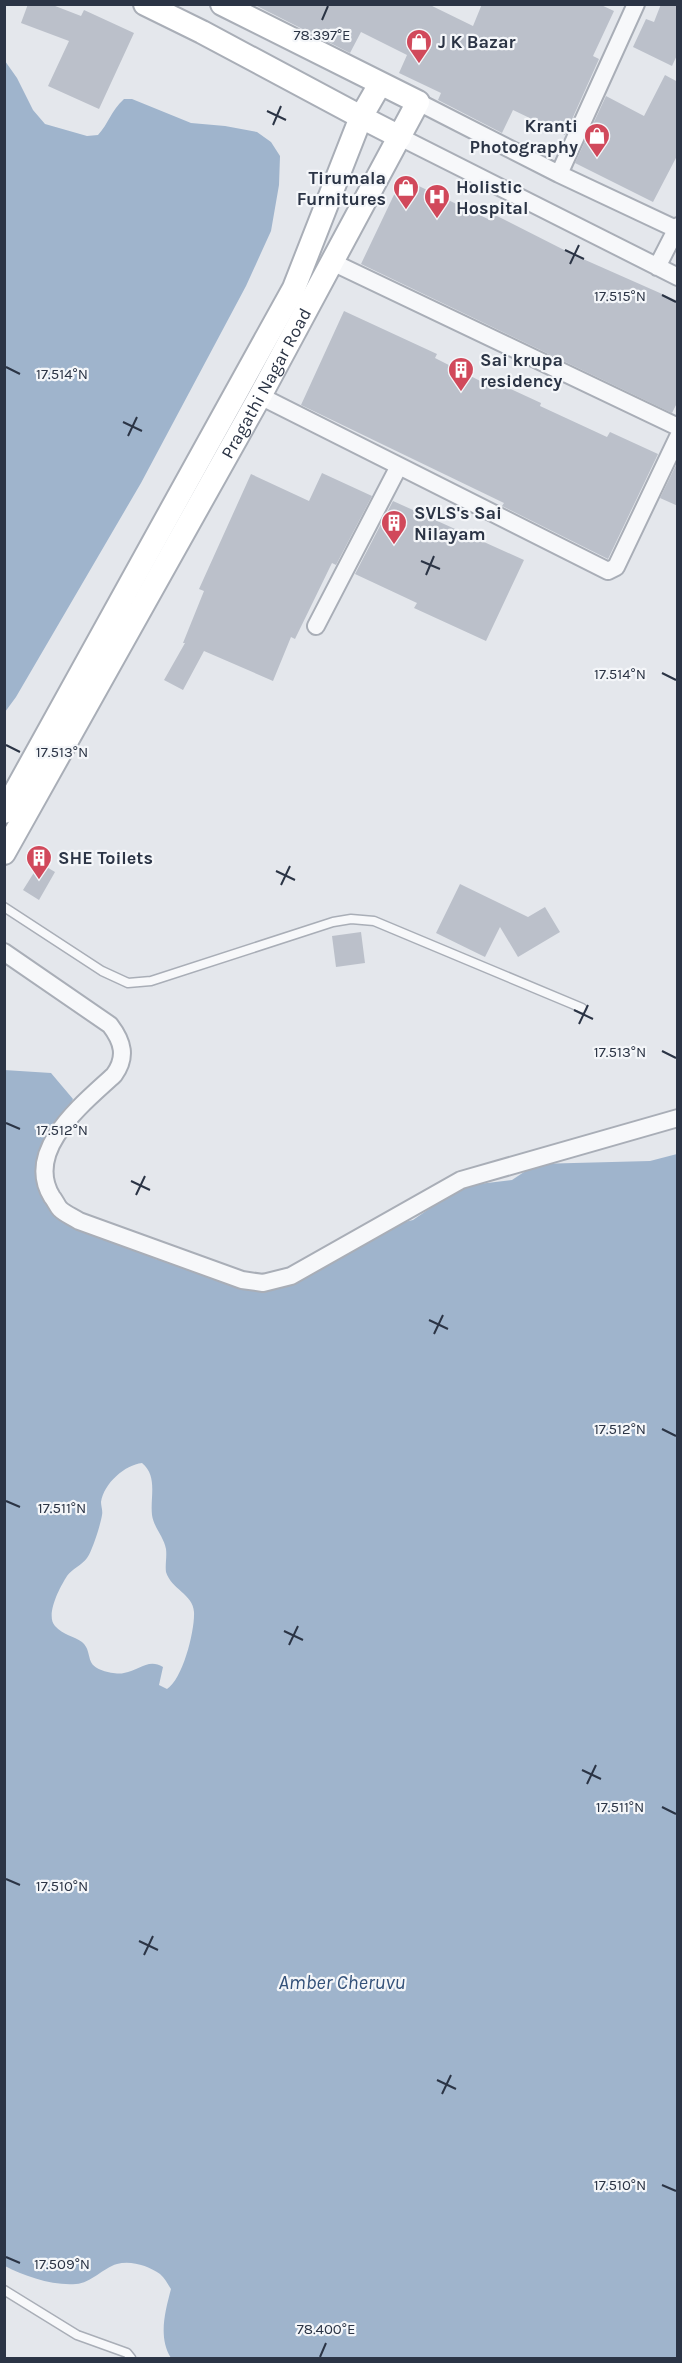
<svg xmlns="http://www.w3.org/2000/svg" width="682" height="2363" font-family="Karla,sans-serif">
<rect width="100%" height="100%" fill="#e4e7ec"/>
<path fill="#9fb4cc" fill-rule="evenodd" d="M 5,61 L 17,78 L 33,110 L 45,124 L 87,136 L 98,135 C 109,123 110,112 124,99 L 132,99 L 191,123 L 225,126 L 257,132 L 271,142 L 280,156 L 279,185 L 271,231 L 246,286 L 141,483 L 16,697 L 5,712 Z
M 4,1070 L 51,1073 L 73,1099 L 68,1109 L 48,1131 L 39,1167 L 47,1197 L 155,1259 L 170,1261 L 239,1288 L 287,1286 L 388,1226 L 413,1220 L 462,1186 L 512,1180 L 536,1164 L 650,1161 L 677,1154 L 677,2358 L 171,2358 C 158,2337 165,2312 171,2289 C 168,2285 165,2278 160,2274 C 149,2266 131,2260 117,2264 C 103,2268 91,2283 76,2284 C 53,2286 24,2276 5,2266 ZM 142,1463 C 158,1476 150,1497 152,1515 C 154,1528 164,1537 166,1549 C 167,1557 165,1565 166,1572 C 171,1589 193,1594 194,1612 C 195,1630 183,1679 167,1689 L 159,1685 L 163,1667 C 148,1658 139,1671 124,1673 C 116,1675 95,1671 91,1662 C 88,1655 89,1648 82,1642 C 74,1636 63,1635 55,1626 C 45,1615 60,1587 67,1576 C 72,1569 82,1565 87,1558 C 92,1552 101,1523 102,1515 C 103,1511 101,1506 101,1502 C 104,1483 125,1465 142,1463 Z"/>
<path fill="#bbc0ca" d="M 28,4 L 50,4 L 81,16 L 84,10 L 134,33 L 99,109 L 48,86 L 69,41 L 21,23 Z
M 253,4 L 428,4 L 473,26 L 482,4 L 599,4 L 614,11 L 593,56 L 599,59 L 565,135 L 513,110 L 502,133 L 438,100 L 441,93 L 399,73 L 407,55 L 361,32 L 350,53 Z
M 661,4 L 678,4 L 678,53 L 672,66 L 633,47 L 646,19 L 654,22 Z
M 665,75 L 678,82 L 678,154 L 653,202 L 575,163 L 606,96 L 644,116 Z
M 402,178 L 490,220 L 493,214 L 574,255 L 678,301 L 678,401 L 672,413 L 361,264 Z
M 344,311 L 437,354 L 435,358 L 496,389 L 498,383 L 541,403 L 540,406 L 607,437 L 610,432 L 658,454 L 608,559 L 502,506 L 504,503 L 301,405 Z
M 677,463 L 678,464 L 678,506 L 660,498 Z
M 322,473 L 372,496 L 336,565 L 332,563 L 330,567 L 295,639 L 291,637 L 273,681 L 204,651 L 183,690 L 164,680 L 185,643 L 183,643 L 204,591 L 199,589 L 251,474 L 309,501 Z
M 393,501 L 524,560 L 486,641 L 414,608 L 417,603 L 355,574 Z
M 40,863 L 55,872 L 39,900 L 23,890 Z
M 460,884 L 528,917 L 545,907 L 560,932 L 518,957 L 500,927 L 485,957 L 436,933 Z
M 361,932 L 365,963 L 336,967 L 332,936 Z"/>
<g fill="none" stroke-linecap="round" stroke-linejoin="round">
<defs>
<path id="lane" d="M 4,907 L 102,971 L 128,983 L 151,981 L 333,922 L 351,919 L 374,921 L 582,1008
M 4,2290 L 77,2335 L 127,2353 L 131,2358"/>
<path id="street" d="M 418,102 L 559,174 L 678,230
M 400,137 L 678,277
M 559,174 L 636,4
M 332,262 L 678,427
M 657,267 L 678,226
M 260,396 L 608,571 L 616,567 L 678,437
M 316,626 L 399,466
M 4,952 L 110,1025 C 123,1042 127,1057 114,1075 C 84,1103 23,1150 52,1197 C 55,1200 57,1206 60,1209 C 65,1214 73,1217 79,1221 L 242,1280 L 263,1283 L 291,1276 L 461,1180 L 678,1118"/>
<g id="secondary">
<path d="M 380,84 L 361,117 L 400,137"/>
<path d="M 4,812 L 294,288 L 361,117 L 202,32 L 145,4"/>
<path id="s1" d="M 4,853 L 260,396 L 418,102 L 222,4"/>
</g>
</defs>
<use href="#lane" stroke="#a9aeb7" stroke-width="11"/>
<use href="#street" stroke="#a9aeb7" stroke-width="20"/>
<use href="#secondary" stroke="#a9aeb7" stroke-width="26"/>
<use href="#lane" stroke="#f7f8fa" stroke-width="8"/>
<use href="#street" stroke="#f7f8fa" stroke-width="16"/>
<use href="#secondary" stroke="#fff" stroke-width="22"/>
</g>
<path fill="none" stroke="#2b3445" stroke-width="2" d="M 322,20 L 328,6M 267,111 L 286,120M 273,125 L 281,106M 565,250 L 584,259M 570,264 L 579,245M 662,295 L 676,302M 6,367 L 20,374M 123,422 L 142,431M 128,436 L 137,417M 421,561 L 440,569M 426,575 L 434,556M 662,673 L 676,680M 6,745 L 20,752M 276,871 L 295,880M 281,885 L 290,866M 574,1010 L 593,1019M 579,1024 L 588,1005M 662,1051 L 676,1058M 6,1123 L 20,1129M 131,1181 L 150,1190M 136,1195 L 145,1176M 429,1320 L 448,1329M 434,1334 L 443,1315M 662,1429 L 676,1436M 6,1501 L 20,1507M 284,1631 L 303,1640M 289,1645 L 298,1626M 582,1770 L 601,1779M 587,1784 L 596,1765M 662,1807 L 676,1814M 6,1879 L 20,1885M 139,1941 L 158,1950M 144,1955 L 153,1936M 437,2080 L 456,2089M 442,2094 L 451,2075M 662,2185 L 676,2191M 6,2257 L 20,2263M 320,2357 L 326,2343"/>
<defs>
<symbol id="shop-pin" viewBox="-11 -11 22 30"><path d="M0 17L-7.5 6A9.5 9.5 0 1 1 7.5 6Z" fill="#d1495b" stroke="#f4f6f9"/><path d="M-5-2.5h2.3a2.7 3.5 0 0 1 5.4 0H5L5.5 6h-11ZM-1.5-2.5h3a1.5 2.3 0 0 0-3 0Z" fill="#fff"/></symbol>
<symbol id="hospital-pin" viewBox="-11 -11 22 30"><path d="M0 17L-7.5 6A9.5 9.5 0 1 1 7.5 6Z" fill="#d1495b" stroke="#f4f6f9"/><path d="M-5-5h3v3.5h4V-5h3V5h-3V1.5h-4V5h-3Z" fill="#fff"/></symbol>
<symbol id="building-pin" viewBox="-11 -11 22 30"><path d="M0 17L-7.5 6A9.5 9.5 0 1 1 7.5 6Z" fill="#d1495b" stroke="#f4f6f9"/><path d="M-4-6H4V6H1V3H-1V6H-4ZM-2.5-4.3h1.7v1.8h-1.7ZM.8-4.3h1.7v1.8H.8ZM-2.5-1h1.7V.8h-1.7ZM.8-1h1.7V.8H.8Z" fill="#fff"/></symbol>
</defs>
<g fill-rule="evenodd">
<use href="#shop-pin" x="404" y="27" width="30" height="40"/>
<use href="#shop-pin" x="582" y="121" width="30" height="40"/>
<use href="#shop-pin" x="391" y="173" width="30" height="40"/>
<use href="#hospital-pin" x="422" y="182" width="30" height="40"/>
<use href="#building-pin" x="446" y="355" width="30" height="40"/>
<use href="#building-pin" x="379" y="508" width="30" height="40"/>
<use href="#building-pin" x="24" y="843" width="30" height="40"/>
</g>
<g text-anchor="middle" stroke-width="4.5" stroke-linejoin="round" paint-order="stroke">
<g font-size="18" font-weight="bold" fill="#2b3445" stroke="#f4f6f9" text-anchor="start">
<text x="438" y="48">J K Bazar</text>
<text x="578" y="132" text-anchor="end">Kranti<tspan x="578" dy="21">Photography</tspan></text>
<text x="386" y="184" text-anchor="end">Tirumala<tspan x="386" dy="21">Furnitures</tspan></text>
<text x="456" y="193">Holistic<tspan x="456" dy="21">Hospital</tspan></text>
<text x="480" y="366">Sai krupa<tspan x="480" dy="21">residency</tspan></text>
<text x="414" y="519">SVLS's Sai<tspan x="414" dy="21">Nilayam</tspan></text>
<text x="58" y="864">SHE Toilets</text>
</g>
<g font-size="18" fill="#2b3445" stroke="#f4f6f9">
<text dy="6" stroke="none"><textPath href="#s1" startOffset="538">Pragathi Nagar Road</textPath></text>
</g>
<g font-size="20" font-style="italic" fill="#34527a" stroke="#f4f6f9">
<text x="342" y="1989">Amber Cheruvu</text>
</g>
</g>
<g font-size="15" text-anchor="middle" fill="#2b3445" stroke="#f4f6f9" stroke-width="4.5" stroke-linejoin="round" paint-order="stroke">
<text x="322" y="40">78.397°E</text>
<text x="620" y="301">17.515°N</text>
<text x="62" y="379">17.514°N</text>
<text x="620" y="679">17.514°N</text>
<text x="62" y="757">17.513°N</text>
<text x="620" y="1057">17.513°N</text>
<text x="62" y="1135">17.512°N</text>
<text x="620" y="1434">17.512°N</text>
<text x="62" y="1513">17.511°N</text>
<text x="620" y="1812">17.511°N</text>
<text x="62" y="1891">17.510°N</text>
<text x="620" y="2190">17.510°N</text>
<text x="62" y="2269">17.509°N</text>
<text x="326" y="2334">78.400°E</text>
</g>
<rect width="682" height="2363" fill="none" stroke="#2b3445" stroke-width="12"/>
</svg>
